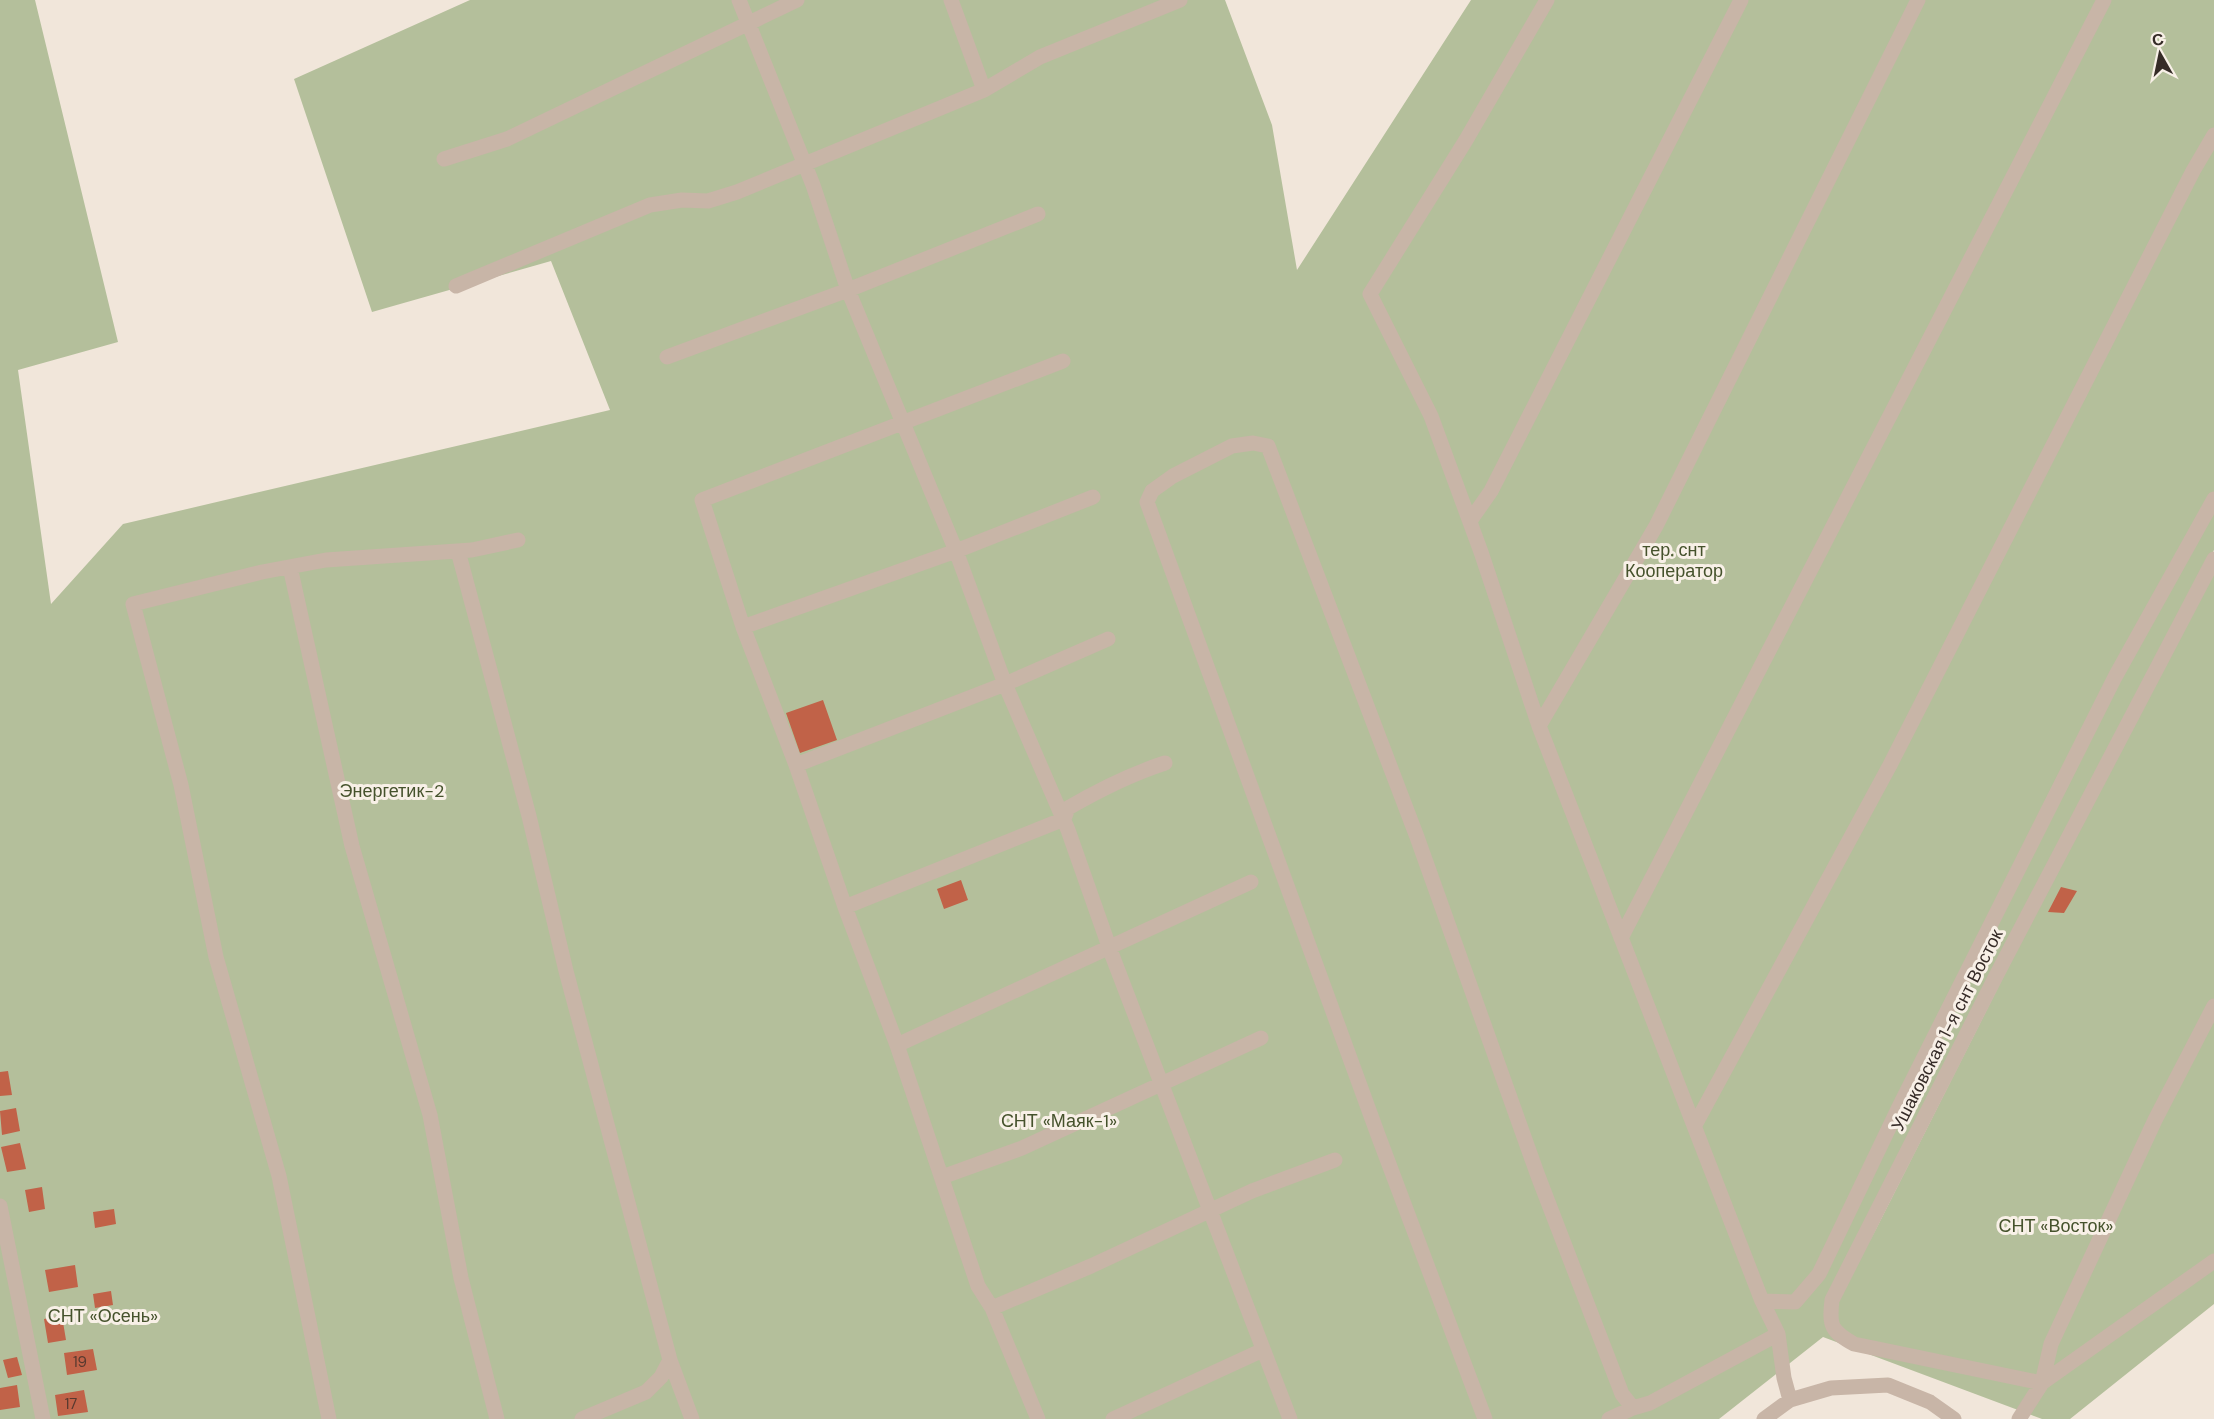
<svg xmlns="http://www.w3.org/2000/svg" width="2214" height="1419" font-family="'DM Sans',sans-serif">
<rect width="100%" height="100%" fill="#f1e6da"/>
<path fill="#b4bf9b" d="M 0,0 L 35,0 L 118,342 L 18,370 L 51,604 L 123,524 L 610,410 L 551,261 L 372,312 L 294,79 L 470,0 L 1225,0 L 1272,125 L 1297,270 L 1471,0 L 2214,0 L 2214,550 L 2188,596 L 1869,1243 L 2194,599 L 2214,564 L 2214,1304 L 2070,1419 L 2042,1419 L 1823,1337 L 1719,1419 L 0,1419 Z"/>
<path fill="#c16248" d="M 823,700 L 837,740 L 800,753 L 786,713 Z
M 961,880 L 968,900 L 944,909 L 937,889 Z
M 2061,887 L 2077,891 L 2064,913 L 2048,912 Z
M 8,1071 L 12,1095 L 0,1096 L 0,1072 Z
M 16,1108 L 20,1131 L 2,1135 L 0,1111 Z
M 20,1143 L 26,1169 L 7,1172 L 1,1147 Z
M 42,1187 L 45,1209 L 29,1212 L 25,1190 Z
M 114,1209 L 116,1224 L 95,1228 L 93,1212 Z
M 75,1265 L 78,1287 L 49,1292 L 45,1270 Z
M 111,1291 L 113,1305 L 95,1308 L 93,1294 Z
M 62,1316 L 66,1340 L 48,1343 L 44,1319 Z
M 93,1349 L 97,1370 L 67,1375 L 64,1353 Z
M 17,1357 L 22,1375 L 8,1378 L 3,1360 Z
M 17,1385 L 20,1407 L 0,1410 L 0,1388 Z
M 84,1390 L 88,1412 L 58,1416 L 55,1395 Z"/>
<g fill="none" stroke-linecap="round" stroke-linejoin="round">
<path stroke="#c8b5a7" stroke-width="15" d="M 739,0 L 813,185 L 848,290 L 956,551 L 1005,684 L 1068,830 L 1112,955 L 1290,1419
M 951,0 L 984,90
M 1547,0 L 1466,140 L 1370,294 L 1431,416 L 1481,552 L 1539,726 L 1762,1301 L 1778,1334 L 1784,1378 L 1790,1400
M 444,159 L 507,139 L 797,0
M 456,286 L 650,205 L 682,200 L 708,201 L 737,192 L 984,90 L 1040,57 L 1180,0
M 667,357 L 848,290 L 1038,214
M 1470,521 L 1491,491 L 1741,0
M 458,551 L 529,816 L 566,971 L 670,1360 L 661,1377 L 646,1392 L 582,1419
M 2214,559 L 1996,976 L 1832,1300 C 1829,1326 1831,1331 1854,1344 L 2042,1383 L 2214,1261
M 290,567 L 352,846 L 430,1115 L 461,1278 L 497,1419
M 743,627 L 956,551 L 1093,497
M 1539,726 L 1656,526 L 1918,0
M 796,765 L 1005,684 L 1108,639
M 845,907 L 1064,819 L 1068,808 C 1099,790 1131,774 1165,763
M 1621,938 L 2104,0
M 897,1045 L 1251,882
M 1695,1125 L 1890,765 L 2193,171 L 2214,135
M 942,1177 L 1022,1148 L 1261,1038
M 0,1206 L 43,1419
M 1762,1301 L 1795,1302 L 1819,1274 L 1899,1107 L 2115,677 L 2214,499
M 992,1308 L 1091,1266 L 1252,1191 L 1335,1160
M 670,1360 L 692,1419
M 329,1419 L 279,1176 L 216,957 L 181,785 L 133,604 L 262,572 L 326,560 L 472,550 L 518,540
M 1038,1419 L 992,1308 L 978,1286 L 897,1045 L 845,907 L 796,765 L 743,627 L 702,500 L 1063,361
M 1113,1419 L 1263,1350
M 1485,1419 L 1378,1135 L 1147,502 L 1152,491 L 1173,476 L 1232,446 L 1253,443 L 1268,446 L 1417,837 L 1538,1176 L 1622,1394 L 1633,1408 L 1650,1403 L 1778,1334
M 1609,1419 L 1633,1408
M 1764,1419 L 1790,1400 L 1831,1388 L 1888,1385 L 1930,1402 L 1954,1419
M 2019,1419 L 2042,1383 L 2051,1344 L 2155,1120 L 2214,1006"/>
</g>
<g text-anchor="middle" stroke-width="6" stroke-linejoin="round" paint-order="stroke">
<g font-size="15" fill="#58392f">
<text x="80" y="1367">19</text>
<text x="71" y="1409">17</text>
</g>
<g font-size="18" fill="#45522c" stroke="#f8f0e7">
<text x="1674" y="556">тер. снт<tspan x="1674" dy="21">Кооператор</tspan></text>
<text x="392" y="797">Энергетик-2</text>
<text x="1059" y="1127">СНТ «Маяк-1»</text>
<text x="2056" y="1232">СНТ «Восток»</text>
<text x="103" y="1322">СНТ «Осень»</text>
</g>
<g font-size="18" fill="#352b27" stroke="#f8f0e7">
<text transform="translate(1947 1030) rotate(-63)" y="6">Ушаковская 1-я снт Восток</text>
</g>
</g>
<g transform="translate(2160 54) rotate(351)" stroke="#f8f0e7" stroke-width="4.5" paint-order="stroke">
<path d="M0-4.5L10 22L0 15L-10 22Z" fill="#352b27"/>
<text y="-9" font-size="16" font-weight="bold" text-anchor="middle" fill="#352b27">С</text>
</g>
</svg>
